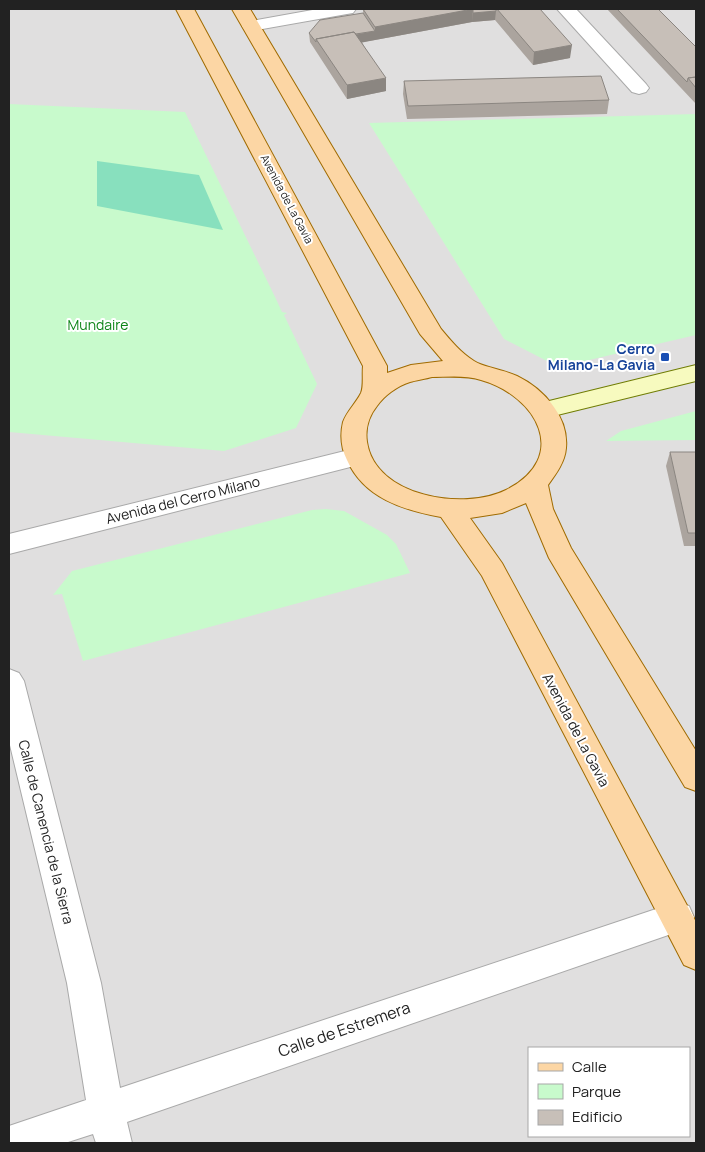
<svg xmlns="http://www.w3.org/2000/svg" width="705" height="1152" font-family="Manrope,sans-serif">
<rect width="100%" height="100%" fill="#f2efe9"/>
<path fill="#e0dfdf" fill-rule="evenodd" d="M 9,9 L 696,9 L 696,1143 L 9,1143 ZM 529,1048 L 689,1048 L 689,1136 L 529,1136 Z"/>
<path fill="#c8facc" d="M 9,104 L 185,112 L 276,299 L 282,312 L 287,313 L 284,315 L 317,384 L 296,428 L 224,451 L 9,432 Z
M 696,114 L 696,335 L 572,364 L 549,362 L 504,339 L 369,123 Z
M 696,411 L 696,440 L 606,441 L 621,431 Z
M 326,509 L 344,511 L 387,535 L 396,544 L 410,573 L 83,661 L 62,594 L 53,595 L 72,571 L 312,510 Z"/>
<path fill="#88e0be" d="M 97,161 L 199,175 L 223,230 L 97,206 Z"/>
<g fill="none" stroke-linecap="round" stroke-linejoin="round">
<defs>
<path id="street" d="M 318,9 L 356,9 L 353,13 L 347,14 L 251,31 L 245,30 L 242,26 L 245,22 L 251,21 Z
M 557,9 L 576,9 L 646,84 L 649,88 L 646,92 L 639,94 L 632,92 Z
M 357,448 L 366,451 L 370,457 L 366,463 L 9,554 L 9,534 Z
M 9,669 L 19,673 L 24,681 L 101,983 L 120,1088 L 677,902 L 689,906 L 694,917 L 689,928 L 677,932 L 127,1122 L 132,1143 L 96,1143 L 93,1134 L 65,1143 L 9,1143 L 9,1126 L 86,1100 L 67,983 L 9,741 Z"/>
<path id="secondary" d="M 696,365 L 696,381 L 545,418 L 536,416 L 533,410 L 536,404 L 545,402 Z"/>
<path id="primary" d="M 176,9 L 194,9 L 387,366 L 387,373 L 411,365 L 443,361 L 420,334 L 232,9 L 250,9 L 441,329 C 451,341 461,353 474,361 C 483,367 505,370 517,376 C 544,389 569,417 566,448 C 565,462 556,474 548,485 L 553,509 L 571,548 L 696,751 L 696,791 L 685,787 L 549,558 L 526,503 L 502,513 L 470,518 L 502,563 L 696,922 L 696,970 L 684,965 L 482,576 L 441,517 C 403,510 364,498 347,460 C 341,448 340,435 343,422 C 347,411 356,403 361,393 C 364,386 362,374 363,366 ZM 432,377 C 448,377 466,375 481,380 C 537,396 571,457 506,490 C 464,511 375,497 367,442 C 365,429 369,416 377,406 C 384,396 397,386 410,382 C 417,380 425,379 432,377 Z"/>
</defs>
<use href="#street" stroke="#a9a9a9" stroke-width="2"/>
<use href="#secondary" stroke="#707d05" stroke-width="2"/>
<use href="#primary" stroke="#a06b00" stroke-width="2"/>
<use href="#street" fill="#fff" fill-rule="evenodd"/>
<use href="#secondary" fill="#f7fabf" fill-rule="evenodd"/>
<use href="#primary" fill="#fcd6a4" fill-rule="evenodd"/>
</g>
<path fill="#aba49e" d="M 363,9 L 540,9 L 570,58 L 533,65 L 495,20 L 472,22 L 375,40 L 362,42 L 386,91 L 347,99 L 310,42 L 309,33 L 363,13 Z
M 607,9 L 658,9 L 696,47 L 696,104 Z
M 404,81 L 609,100 L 607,114 L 407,119 L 403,94 Z
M 670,452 L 696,452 L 696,546 L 684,546 L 666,466 Z"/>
<path fill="#8b8681" d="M 473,9 L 472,22 L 375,40 L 324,50 L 318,42 L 375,31 L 375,27 Z
M 496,11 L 495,20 L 472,22 L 473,13 Z
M 572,45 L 570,58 L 533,65 L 534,52 Z
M 386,78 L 386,91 L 347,99 L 347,85 Z"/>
<path fill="#c7bfb8" stroke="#8b8681" d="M 363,9 L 473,9 L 375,27 Z
M 473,9 L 496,9 L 496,11 L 473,13 Z
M 497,9 L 540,9 L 572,45 L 534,52 Z
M 617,9 L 658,9 L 696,47 L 696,77 L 688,78 L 687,82 Z
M 363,13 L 375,31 L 356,34 L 354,32 L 316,39 L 316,42 L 309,33 L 320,20 Z
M 354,32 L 386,78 L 347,85 L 316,39 Z
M 601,76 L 609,100 L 408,106 L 404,81 Z
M 696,77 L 696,88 L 688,78 Z
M 670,452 L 696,452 L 696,533 L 688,533 Z"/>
<rect fill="#1a4fb4" stroke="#fff" stroke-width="2" x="660" y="352" width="10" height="10" rx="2.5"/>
<g text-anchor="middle" stroke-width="4" stroke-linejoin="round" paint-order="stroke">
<g font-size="11" fill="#222" stroke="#fff">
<text transform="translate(287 199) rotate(62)" y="4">Avenida de La Gavia</text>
</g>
<g font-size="14" fill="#0c8416" stroke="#fff">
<text x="98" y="330">Mundaire</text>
</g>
<g font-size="14" font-weight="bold" fill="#164399" stroke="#fff" text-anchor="end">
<text x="655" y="354">Cerro<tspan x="655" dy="16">Milano-La Gavia</tspan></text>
</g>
<g font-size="14" fill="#222" stroke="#fff">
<text transform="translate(183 500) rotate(-14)" y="5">Avenida del Cerro Milano</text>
<text transform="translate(576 730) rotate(62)" y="5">Avenida de La Gavia</text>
<text transform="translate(46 832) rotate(76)" y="5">Calle de Canencia de la Sierra</text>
</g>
<g font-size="16" fill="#222" stroke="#fff">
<text transform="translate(344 1029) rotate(-19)" y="6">Calle de Estremera</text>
</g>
</g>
<rect width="705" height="1152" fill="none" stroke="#222222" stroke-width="20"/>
<rect x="528" y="1047" width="162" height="90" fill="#ffffff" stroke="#a7a7a7"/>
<rect x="538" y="1063" width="25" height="8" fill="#fcd6a4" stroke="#a7a7a7"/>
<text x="572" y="1072" font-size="15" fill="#222222">Calle</text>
<rect x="538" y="1084" width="25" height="15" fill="#c8facc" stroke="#a7a7a7"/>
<text x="572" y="1097" font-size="15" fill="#222222">Parque</text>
<rect x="538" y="1110" width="25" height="15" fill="#c7bfb8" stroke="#a7a7a7"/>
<text x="572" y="1122" font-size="15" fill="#222222">Edificio</text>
</svg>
